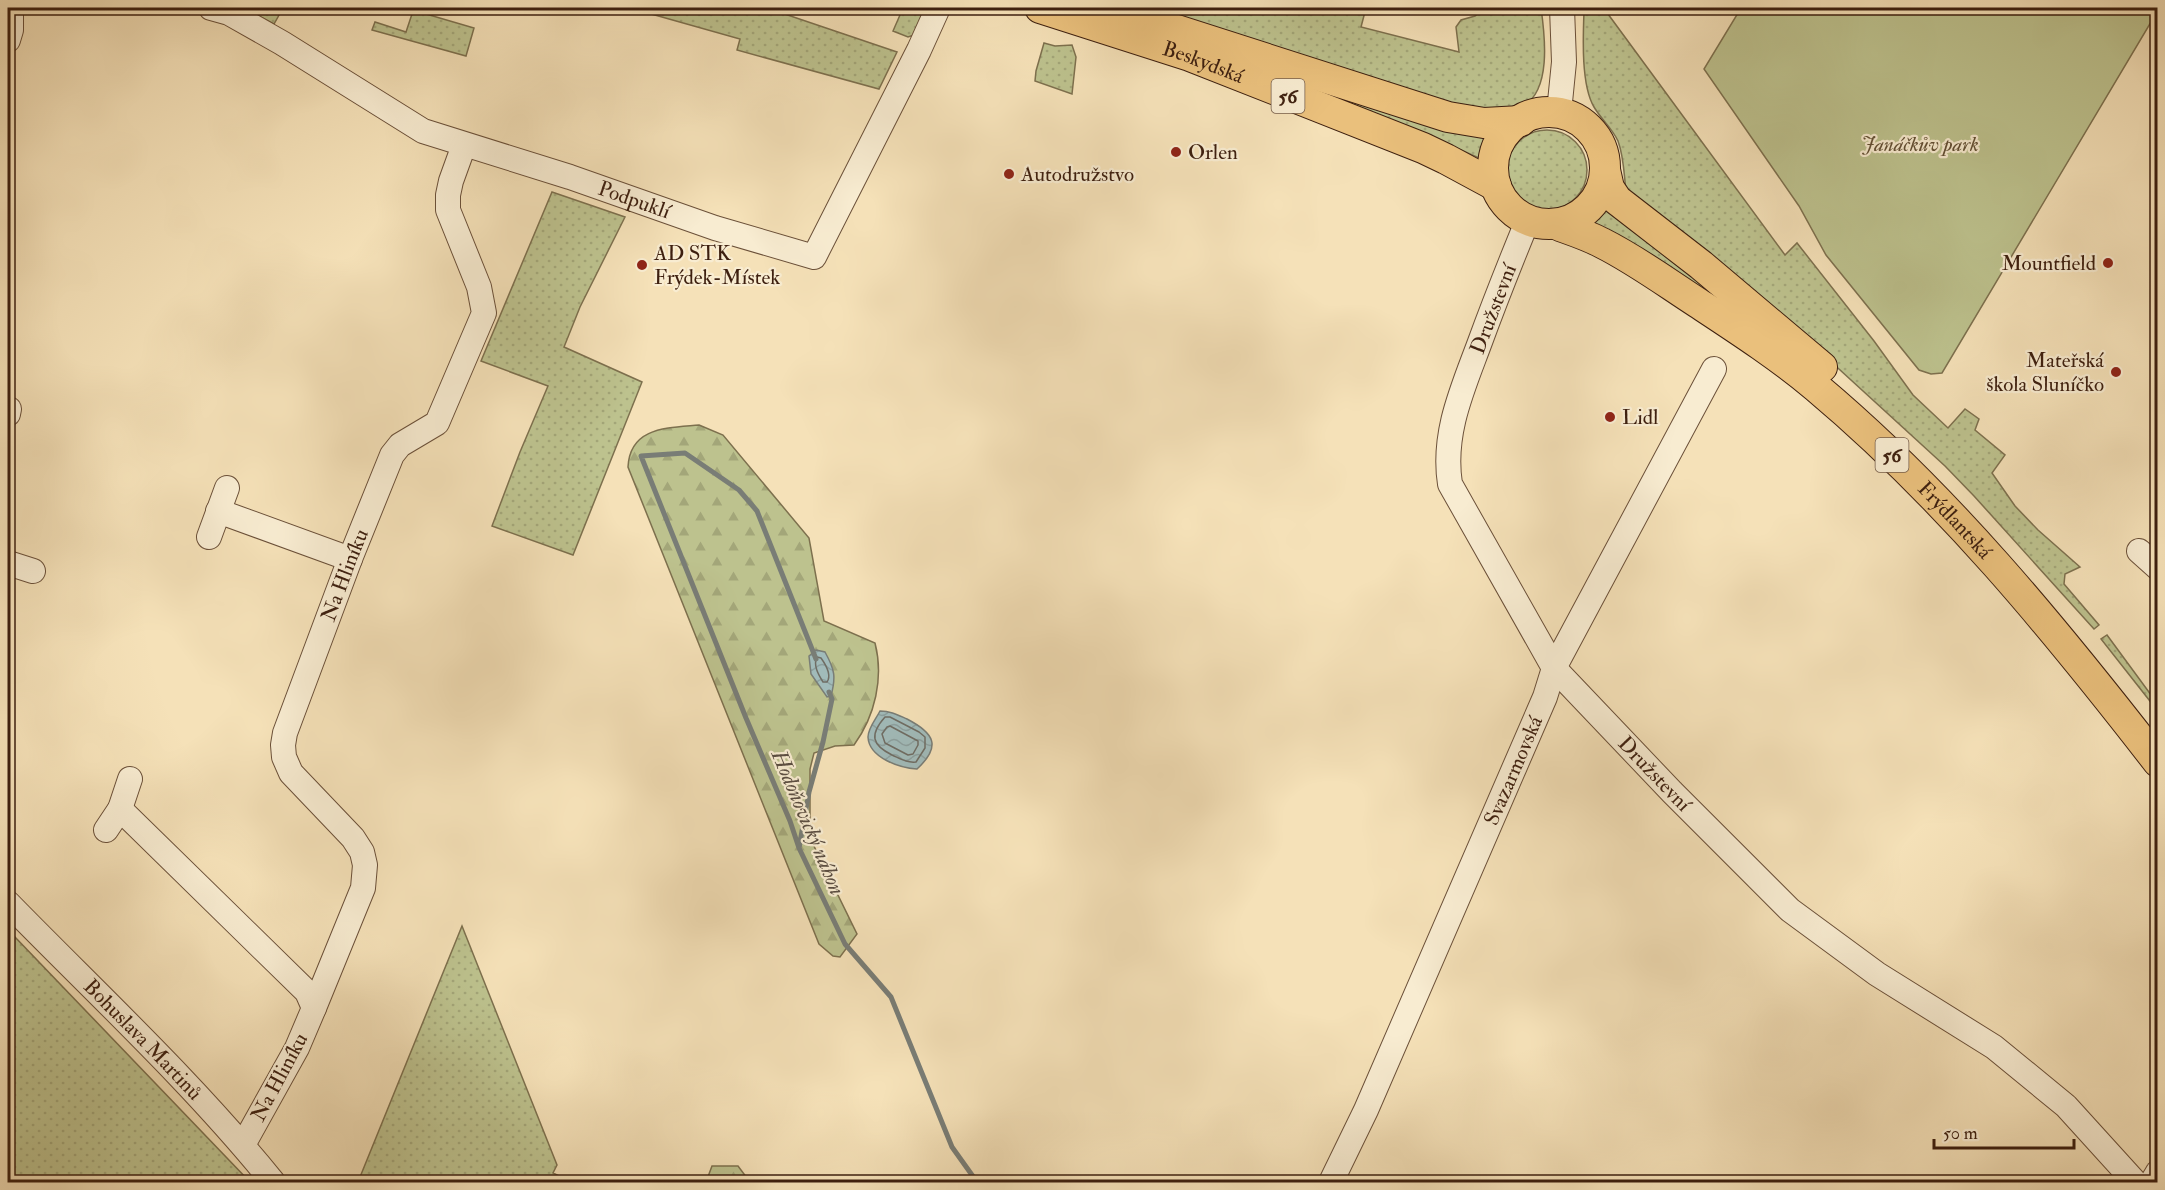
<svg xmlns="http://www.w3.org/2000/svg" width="2165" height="1190" font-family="'IM FELL Double Pica',serif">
<defs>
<pattern id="grass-dots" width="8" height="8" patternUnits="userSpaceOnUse" patternTransform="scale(1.5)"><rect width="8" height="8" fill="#bdc28e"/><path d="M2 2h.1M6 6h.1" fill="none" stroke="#a3a679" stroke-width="1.8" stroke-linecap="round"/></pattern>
<pattern id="forest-firs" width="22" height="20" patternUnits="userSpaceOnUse" patternTransform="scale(1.5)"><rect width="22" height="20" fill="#bdc28e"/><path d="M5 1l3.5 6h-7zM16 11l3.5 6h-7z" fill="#a3a679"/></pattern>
<pattern id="water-waves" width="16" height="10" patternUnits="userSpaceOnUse" patternTransform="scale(1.5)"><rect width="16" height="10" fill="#a1bbba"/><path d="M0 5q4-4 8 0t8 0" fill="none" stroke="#8ca09f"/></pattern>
</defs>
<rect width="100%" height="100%" fill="#f5e1b8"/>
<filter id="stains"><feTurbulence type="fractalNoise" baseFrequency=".00333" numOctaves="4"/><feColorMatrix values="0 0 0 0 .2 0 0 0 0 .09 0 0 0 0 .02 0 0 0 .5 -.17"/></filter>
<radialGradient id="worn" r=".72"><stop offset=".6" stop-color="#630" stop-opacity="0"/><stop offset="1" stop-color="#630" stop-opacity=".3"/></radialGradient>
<path fill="url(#grass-dots)" stroke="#7d704e" stroke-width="1.5" d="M 244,8 L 283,8 L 274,24 Z
M 414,8 L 428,8 L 426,14 L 474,28 L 466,56 L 372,30 L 375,22 L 406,32 Z
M 630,8 L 767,8 L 897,52 L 879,89 L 737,50 L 740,39 Z
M 903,8 L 921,12 L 923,15 L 917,34 L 908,37 L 893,31 Z
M 1148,8 L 1366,8 L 1361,27 L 1459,52 L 1456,27 L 1461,20 L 1475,16 L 1486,8 L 1541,8 C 1545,36 1552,93 1521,107 C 1511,112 1487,110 1475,111 Z
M 1587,8 L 1615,8 L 1608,14 L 1785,255 L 1797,243 L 1874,341 L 1913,395 L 1948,428 L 1965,409 L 1979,419 L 1975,430 L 2005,455 L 1992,473 L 2015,506 L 2038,530 L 2080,567 L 2065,574 L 2064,584 L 2099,625 L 2094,629 L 1974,496 L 1945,466 L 1769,305 L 1626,191 C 1624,175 1624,157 1618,141 C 1612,128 1601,119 1594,107 C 1581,85 1583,38 1584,12 Z
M 1044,43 L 1055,46 L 1072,45 L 1076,57 L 1072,94 L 1035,81 L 1036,71 Z
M 1350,97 L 1487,135 L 1483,143 L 1481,159 L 1439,140 L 1346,108 Z
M1507 170a40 40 0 1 1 80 0a40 40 0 1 1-80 0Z
M 552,192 L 625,217 L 580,307 L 564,347 L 642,382 L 573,555 L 492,526 L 520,452 L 548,386 L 481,361 Z
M 1607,207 L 1746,316 L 1591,224 Z
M 2107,635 L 2157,703 L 2157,710 L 2101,639 Z
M 462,926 L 557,1165 L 553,1173 L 571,1182 L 358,1182 Z
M 9,930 L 14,936 L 250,1182 L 8,1182 Z"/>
<path fill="url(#forest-firs)" stroke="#7d704e" stroke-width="1.5" d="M 699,425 L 723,435 L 809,538 L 824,621 L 875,643 C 884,678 875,716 854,745 L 835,746 L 814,753 L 810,769 L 810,838 L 857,934 L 840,957 L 833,956 L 819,944 L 628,467 C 630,427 667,428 699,425 Z
M 712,1166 L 738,1166 L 750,1182 L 706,1182 Z"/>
<path fill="#bdc28e" stroke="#7d704e" stroke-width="1.5" d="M 1741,8 L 2157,8 L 2157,12 L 1942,373 L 1931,374 L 1919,370 L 1826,255 L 1799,206 L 1704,69 Z"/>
<path fill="url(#water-waves)" stroke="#797d76" stroke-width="1.5" d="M 816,650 L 825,652 C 835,670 836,677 831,696 L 827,697 L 811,674 L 809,656 Z
M 880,711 C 891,711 898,715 907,719 C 934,733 942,746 917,769 C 900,768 869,758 868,737 C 868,728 876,719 880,711 Z"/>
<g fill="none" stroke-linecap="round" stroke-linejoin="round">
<path stroke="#6f6d64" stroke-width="1.5" d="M 817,657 L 821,658 C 826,665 832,675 827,682 L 823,682 C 818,674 813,665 817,657 Z
M 885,717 L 890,717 L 919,732 L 925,737 L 925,748 L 916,762 C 907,763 901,759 892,755 C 872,745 869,735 885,717 Z
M 890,726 L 918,741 L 918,745 L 913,754 L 908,755 L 885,743 L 882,734 L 887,727 Z"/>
<path stroke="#797d76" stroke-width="5" d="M 816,659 L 757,511 L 739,490 L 685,453 L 641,456 L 746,718 L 790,821 L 799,848 L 845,944 L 891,997 L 952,1147 L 977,1182
M 799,848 L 809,792 L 823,742 L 832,699 L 829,692"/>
<defs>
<g id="minor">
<path id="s1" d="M 211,8 L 229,13 L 282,43 L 423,131 L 570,177 L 715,228 L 814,257 L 919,50 L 938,8"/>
<path d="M 8,40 L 11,30 L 11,8"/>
<path d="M 1559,112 L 1564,62 L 1562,8"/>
<path id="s2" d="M 1527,222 C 1511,261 1495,301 1480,342 C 1463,388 1442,433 1450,484 L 1554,668 L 1672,792 L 1790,910 L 1877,974 L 1994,1047 L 2066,1106 L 2135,1182"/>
<path d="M 8,414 L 9,409"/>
<path d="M 218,511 L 350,559"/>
<path d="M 209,537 L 227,488"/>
<path d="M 2139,551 L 2158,568"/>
<path d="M 8,563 L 33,571"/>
<path d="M 120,809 L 307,992 L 314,1008 L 297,1048 L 243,1145"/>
<path d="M 106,830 L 120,809 L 130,779"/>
<path id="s3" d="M 8,903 C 97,994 193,1083 273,1182"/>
<path id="s4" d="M 314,1008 L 363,888 L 365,865 L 362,852 L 353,838 L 291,773 L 284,757 L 283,745 L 285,733 L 350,559 L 392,455 L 400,445 L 437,423 L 484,313 L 479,287 L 448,210 L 448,195 L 451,181 L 464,145"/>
<path id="s5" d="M 1331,1182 L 1366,1110 L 1545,697 L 1554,668 L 1714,369"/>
<path d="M 2152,1182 L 2158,1172"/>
</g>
<g id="major">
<path id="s6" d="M 1040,8 L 1190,56 L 1423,148 L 1446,159 L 1496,186"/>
<path d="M 1108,8 L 1448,117 L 1484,123 L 1521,121"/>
<circle cx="1549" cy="168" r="56"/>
<path d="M 1605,170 L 1609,188 L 1617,200 L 1701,265 L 1822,367"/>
<path id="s7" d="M 1560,226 C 1574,231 1589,236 1602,243 C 1636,260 1667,283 1698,303 C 1739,330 1779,356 1816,387 C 1947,497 2054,628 2158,762"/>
</g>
</defs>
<use href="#minor" stroke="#6b5039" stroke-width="26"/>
<use href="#major" stroke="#3d1f0f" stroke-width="32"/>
<use href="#minor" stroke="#f8ecd1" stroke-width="24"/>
<use href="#major" stroke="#eac07c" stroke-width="30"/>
</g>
<g fill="#8f2418" stroke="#f8ecd1" stroke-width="2">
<circle cx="1176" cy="152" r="6"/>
<circle cx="1009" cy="174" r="6"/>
<circle cx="2108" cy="263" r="6"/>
<circle cx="642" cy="265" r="6"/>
<circle cx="2116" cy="372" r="6"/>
<circle cx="1610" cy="417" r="6"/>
</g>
<g text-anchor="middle" stroke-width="4.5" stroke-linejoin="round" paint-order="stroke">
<g fill="#f8ecd1" stroke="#755c49" stroke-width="1.5">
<rect x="1271.5" y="79" width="33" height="34" rx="4.5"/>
<rect x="1875.5" y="438" width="33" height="34" rx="4.5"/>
</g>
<g font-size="20" font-weight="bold" fill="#3d1f0f">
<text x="1288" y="103">56</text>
<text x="1892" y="462">56</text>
</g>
<g font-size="21" fill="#3d1f0f" stroke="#f8ecd1">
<text dy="7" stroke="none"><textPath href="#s6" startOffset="172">Beskydská</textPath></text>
<text dy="7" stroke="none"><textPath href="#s1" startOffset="468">Podpuklí</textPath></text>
<text transform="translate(1493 309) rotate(-69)" y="7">Družstevní</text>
<text dy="7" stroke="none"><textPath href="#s7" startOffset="496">Frýdlantská</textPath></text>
<text dy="7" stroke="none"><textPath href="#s4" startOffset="483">Na Hliníku</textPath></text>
<text dy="7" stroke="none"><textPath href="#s5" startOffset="450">Svazarmovská</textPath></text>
<text dy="7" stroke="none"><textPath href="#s2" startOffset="633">Družstevní</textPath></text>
<text dy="7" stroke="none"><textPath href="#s3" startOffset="192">Bohuslava Martinů</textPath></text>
<text transform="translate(279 1077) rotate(-62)" y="7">Na Hliníku</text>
</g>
<g font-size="21" font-style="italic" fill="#635035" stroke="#f8ecd1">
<text x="1920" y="151">Janáčkův park</text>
</g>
<g font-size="21" fill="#3d1f0f" stroke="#f8ecd1" text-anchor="start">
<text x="1188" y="159">Orlen</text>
<text x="1021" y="181">Autodružstvo</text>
<text x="654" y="260">AD STK<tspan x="654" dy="24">Frýdek-Místek</tspan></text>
<text x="2096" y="270" text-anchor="end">Mountfield</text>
<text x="2104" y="367" text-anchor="end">Mateřská<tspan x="2104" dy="24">škola Sluníčko</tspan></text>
<text x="1622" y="424">Lidl</text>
</g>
<g font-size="22" font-style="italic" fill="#5b4e42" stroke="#f8ecd1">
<text transform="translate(809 822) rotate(67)" y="8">Hodoňovický náhon</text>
</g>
</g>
<rect width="2165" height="1190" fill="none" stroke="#f5e1b8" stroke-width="30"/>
<rect x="9" y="9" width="2147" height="1172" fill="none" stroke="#3d1f0f" stroke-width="3"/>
<rect x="15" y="15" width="2135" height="1160" fill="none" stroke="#3d1f0f" stroke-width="1.5"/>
<path d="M1934 1139v9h140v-9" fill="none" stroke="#3d1f0f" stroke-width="3"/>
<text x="1943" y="1139" font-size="18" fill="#3d1f0f" stroke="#f8ecd1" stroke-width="4.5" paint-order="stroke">50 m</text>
<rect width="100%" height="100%" filter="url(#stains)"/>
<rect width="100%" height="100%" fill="url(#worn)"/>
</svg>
